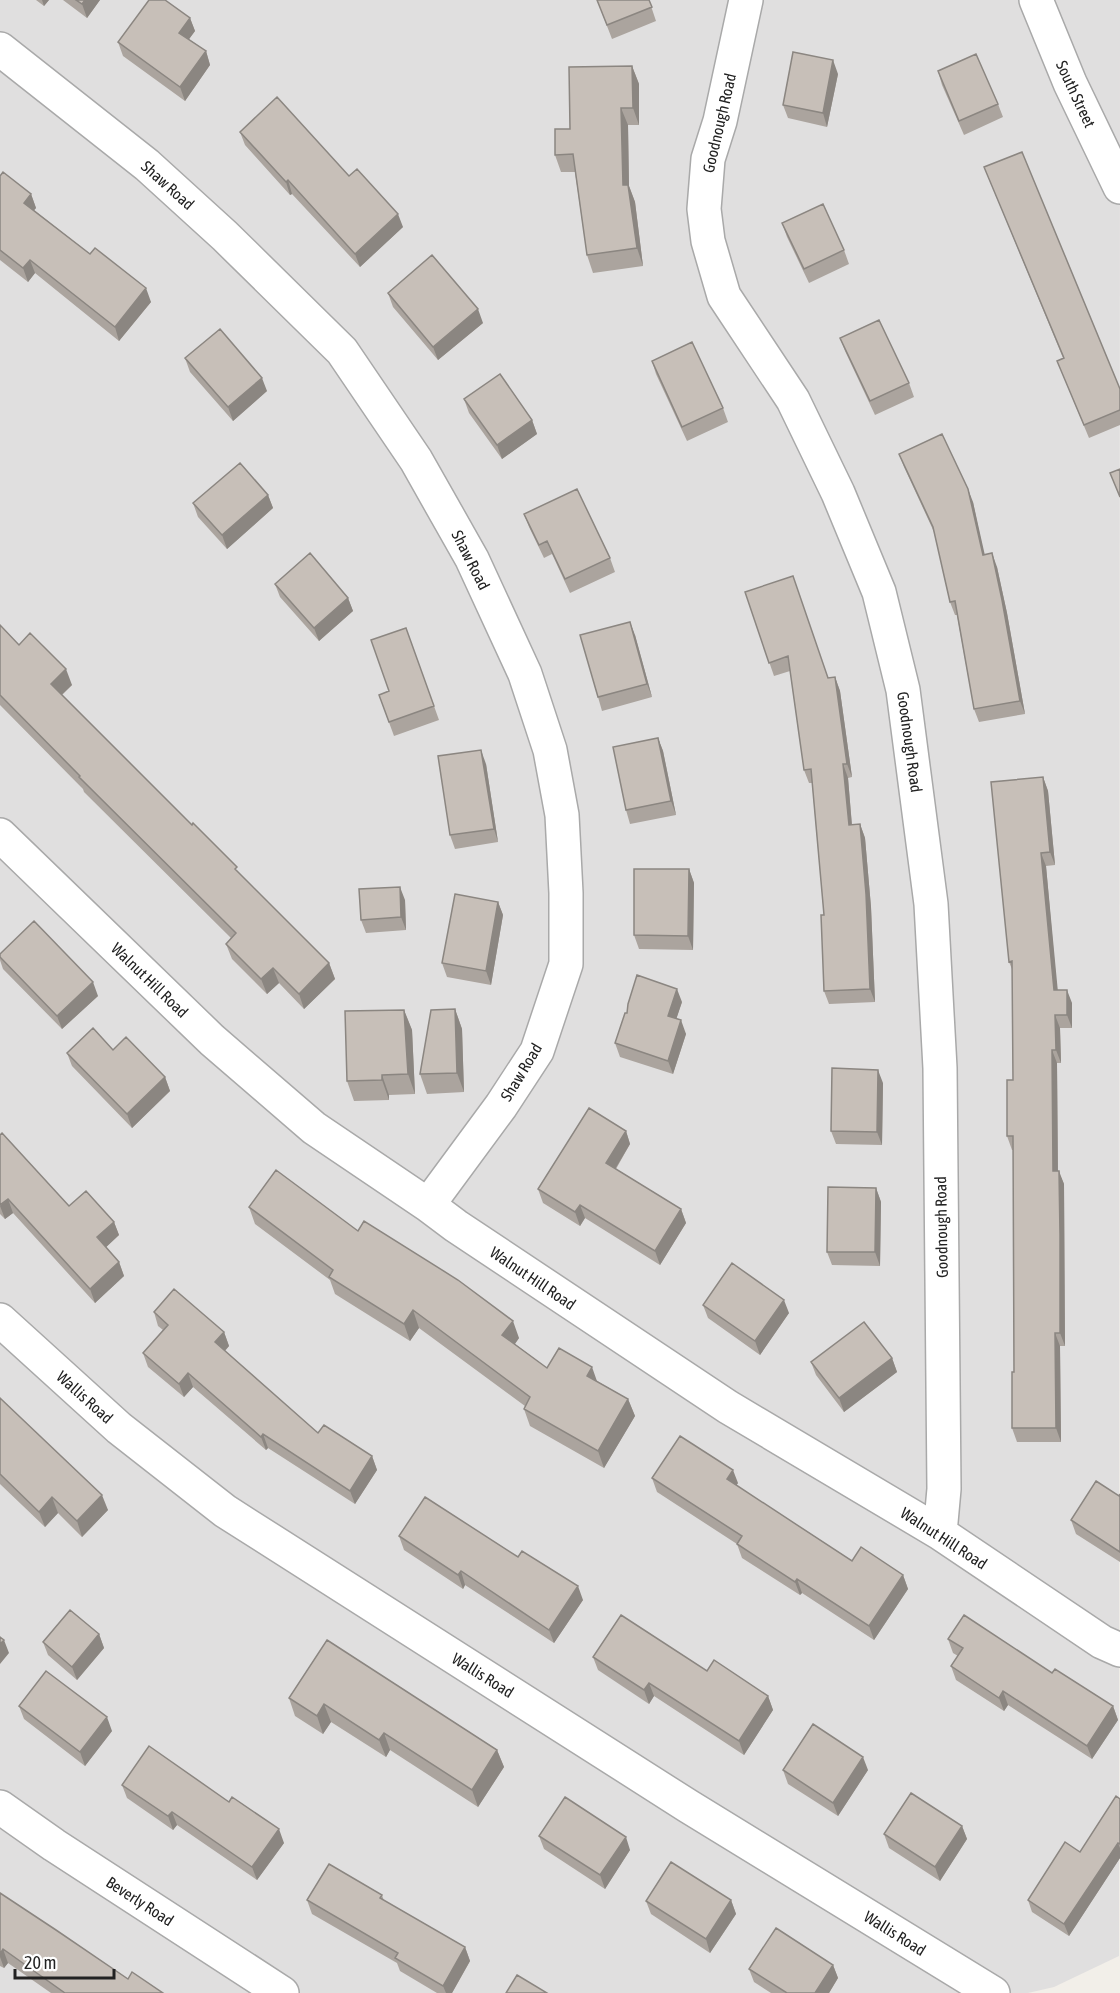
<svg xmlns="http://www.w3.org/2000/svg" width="1120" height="1993" font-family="'Asap Condensed',sans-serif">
<rect width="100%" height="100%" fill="#f2efe9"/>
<path fill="#e0dfdf" d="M 0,0 L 1120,0 L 1119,1956 L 1054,1987 L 1028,1993 L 0,1993 Z"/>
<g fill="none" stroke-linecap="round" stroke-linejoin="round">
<defs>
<path id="minor" d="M 746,0 L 720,121 L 708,159 L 704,209 L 708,241 L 724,296 L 793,400 L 838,493 L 879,592 L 903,690 L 931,904 L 940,1068 L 944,1489 L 940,1533
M 1036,0 L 1070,83 L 1120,187
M 0,49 L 147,165 L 225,236 L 342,351 L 416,460 L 472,559 L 525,674 L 550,750 L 562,815 L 566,893 L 566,964 L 537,1051 L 501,1106 L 428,1205
M 0,835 L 212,1040 L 314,1128 L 428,1205 L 456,1226 L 728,1407 L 940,1533 L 1102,1642 L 1120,1650
M 0,1320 L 119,1428 L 225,1511 L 688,1806 L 993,1993
M 0,1807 L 54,1845 L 282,1993"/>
</defs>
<use href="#minor" stroke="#a9a9a9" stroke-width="36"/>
<use href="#minor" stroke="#fff" stroke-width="33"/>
</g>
<path fill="#aba49e" d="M 36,0 L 49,0 L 44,6 Z
M 63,0 L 100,0 L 87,18 Z
M 597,0 L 649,0 L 656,21 L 612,39 Z
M 190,18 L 195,31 L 189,39 L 206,51 L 210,65 L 185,101 L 123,56 L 118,42 Z
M 632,66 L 639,84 L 639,125 L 628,125 L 629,186 L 635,202 L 643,266 L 593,273 L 587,255 L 575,172 L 561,172 L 555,155 L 570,129 Z
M 938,71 L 998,104 L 1003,117 L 964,135 L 942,85 Z
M 838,74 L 827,127 L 788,118 L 783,105 Z
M 240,132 L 403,227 L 360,267 L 292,194 L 290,195 L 245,145 Z
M 984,167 L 1120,389 L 1120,425 L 1089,438 L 1057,361 L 1063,358 Z
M 0,176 L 31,194 L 36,208 L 34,210 L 151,302 L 119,341 L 35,273 L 28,282 L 0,260 Z
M 782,223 L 844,250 L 849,264 L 809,283 L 787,237 Z
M 388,293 L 483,323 L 438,360 L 393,307 Z
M 840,338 L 909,383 L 914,397 L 875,415 L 845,351 Z
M 185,358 L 267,391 L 233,421 L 190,372 Z
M 652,361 L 723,408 L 728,422 L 687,441 L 656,374 Z
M 464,399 L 532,420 L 537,434 L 502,459 L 469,413 Z
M 899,454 L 973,502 L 984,555 L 997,567 L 1007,613 L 1025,714 L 979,722 L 974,709 L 957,615 L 955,615 L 950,602 L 934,532 L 904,467 Z
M 268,495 L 273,508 L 227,549 L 198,517 L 193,503 Z
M 524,514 L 610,558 L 615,572 L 570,593 L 552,554 L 544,558 L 529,527 Z
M 275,584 L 348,598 L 353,611 L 319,641 L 280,597 Z
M 745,592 L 828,678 L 835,677 L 840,691 L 852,777 L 848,778 L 852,825 L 860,824 L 865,838 L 871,907 L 875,1002 L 829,1004 L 824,991 L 824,915 L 812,783 L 809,783 L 804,770 L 790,671 L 774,676 Z
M 0,625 L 19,645 L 72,685 L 62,695 L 329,963 L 335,979 L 304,1009 L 279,983 L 267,994 L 232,959 L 226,944 L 231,938 L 84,792 L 83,789 L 0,705 Z
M 406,628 L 439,720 L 394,736 L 379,695 L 389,691 Z
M 635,635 L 652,697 L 602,711 L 598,697 Z
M 658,738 L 663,751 L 676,815 L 630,824 L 626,810 Z
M 486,764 L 498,842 L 455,849 L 450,835 Z
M 1043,777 L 1048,791 L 1055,865 L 1046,866 L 1057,990 L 1072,1003 L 1072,1028 L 1060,1028 L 1061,1063 L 1057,1063 L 1058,1171 L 1064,1184 L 1065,1346 L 1060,1346 L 1061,1442 L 1017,1442 L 1012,1428 L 1014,1372 L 1013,1150 L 1012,1150 L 1007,1136 L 1013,1080 L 1012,969 L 1009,962 Z
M 689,869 L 694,883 L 693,950 L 639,949 L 634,935 Z
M 405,900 L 406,930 L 366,933 L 361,920 Z
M 498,902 L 503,915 L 491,985 L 447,977 L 442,963 Z
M 0,954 L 98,996 L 62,1029 L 3,969 L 0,960 Z
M 682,1002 L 676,1019 L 686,1034 L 673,1074 L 620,1057 L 615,1043 Z
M 455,1009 L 462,1029 L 464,1092 L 427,1094 L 420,1074 Z
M 404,1010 L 412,1030 L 415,1094 L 389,1095 L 389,1100 L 354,1101 L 347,1081 Z
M 113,1050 L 165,1077 L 170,1091 L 132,1128 L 72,1066 L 67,1053 Z
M 883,1083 L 882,1145 L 836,1144 L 831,1131 Z
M 626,1131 L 630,1144 L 616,1169 L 681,1209 L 686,1223 L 660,1265 L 585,1218 L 580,1226 L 543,1203 L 538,1189 Z
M 0,1135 L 69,1206 L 114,1222 L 119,1235 L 106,1247 L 119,1262 L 124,1276 L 95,1303 L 13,1213 L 5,1219 L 0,1214 Z
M 876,1188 L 881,1202 L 880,1266 L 832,1265 L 827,1252 Z
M 249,1207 L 358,1231 L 519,1338 L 515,1344 L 547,1368 L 597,1381 L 628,1399 L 635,1416 L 604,1468 L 530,1426 L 524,1409 L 525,1406 L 419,1328 L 410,1341 L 335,1294 L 330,1280 L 255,1224 Z
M 703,1305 L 789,1313 L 760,1355 L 708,1318 Z
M 154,1312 L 224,1332 L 229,1346 L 225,1351 L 318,1433 L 372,1456 L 377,1470 L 355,1504 L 268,1448 L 266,1450 L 193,1387 L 184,1397 L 148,1367 L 143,1353 L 163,1330 L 158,1326 Z
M 892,1358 L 897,1372 L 844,1412 L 816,1375 L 811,1362 Z
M 0,1398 L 108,1510 L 82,1537 L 58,1513 L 45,1527 L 0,1484 Z
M 652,1478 L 738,1483 L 736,1485 L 852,1561 L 903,1575 L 908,1589 L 874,1640 L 802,1593 L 800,1595 L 742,1558 L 737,1544 L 657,1492 Z
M 1120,1494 L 1120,1562 L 1076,1534 L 1071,1520 L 1119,1496 Z
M 399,1536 L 583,1600 L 554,1643 L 465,1585 L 463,1589 L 404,1550 Z
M 99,1634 L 104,1648 L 77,1680 L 48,1655 L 43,1642 Z
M 948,1639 L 1052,1673 L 1113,1706 L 1118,1720 L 1092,1759 L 1008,1705 L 1004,1711 L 956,1680 L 951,1666 L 958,1656 L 953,1653 Z
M 327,1640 L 497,1750 L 504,1767 L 478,1807 L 390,1750 L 386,1757 L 331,1722 L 323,1734 L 295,1716 L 289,1698 Z
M 593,1657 L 707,1671 L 768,1696 L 773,1710 L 744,1755 L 654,1696 L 649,1704 L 598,1670 Z
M 19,1706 L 112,1731 L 85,1766 L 24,1719 Z
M 783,1770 L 868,1770 L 838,1816 L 788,1784 Z
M 122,1785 L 284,1843 L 257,1880 L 177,1825 L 173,1830 L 127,1798 Z
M 1120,1799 L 1120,1858 L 1069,1936 L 1032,1912 L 1028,1900 L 1080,1852 Z
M 962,1826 L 967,1839 L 940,1881 L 889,1848 L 884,1834 Z
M 539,1836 L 630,1850 L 605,1889 L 544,1849 Z
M 0,1893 L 128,1979 L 163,1993 L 51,1993 L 8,1963 L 4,1968 L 0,1966 Z
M 382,1895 L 384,1901 L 465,1947 L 470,1961 L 452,1993 L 437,1993 L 400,1971 L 397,1963 L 312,1914 L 307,1900 Z
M 731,1900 L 736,1914 L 710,1953 L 651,1914 L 646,1901 Z
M 833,1965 L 838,1978 L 829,1993 L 771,1993 L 754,1982 L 749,1969 Z"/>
<path fill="#8b8681" d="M 42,0 L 49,0 L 44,6 Z
M 85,0 L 100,0 L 87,18 L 82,4 Z
M 190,18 L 195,31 L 184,46 L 179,33 Z
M 206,51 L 210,65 L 185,101 L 180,87 Z
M 833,60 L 838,74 L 827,127 L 823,113 Z
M 632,66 L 639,84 L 639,125 L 633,108 Z
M 621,108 L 628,125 L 629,186 L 635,202 L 643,266 L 637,248 L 623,185 Z
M 288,180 L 292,194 L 290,195 L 286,182 Z
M 31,194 L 36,208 L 29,216 L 24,203 Z
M 398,214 L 403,227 L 360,267 L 355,254 Z
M 30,260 L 35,273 L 28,282 L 23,268 Z
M 146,288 L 151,302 L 119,341 L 115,327 Z
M 478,309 L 483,323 L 438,360 L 433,347 Z
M 262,378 L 267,391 L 233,421 L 228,407 Z
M 532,420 L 537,434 L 502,459 L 497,445 Z
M 968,489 L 973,502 L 988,569 L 983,555 Z
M 268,495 L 273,508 L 227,549 L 222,535 Z
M 992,553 L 997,567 L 1007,613 L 1025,714 L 1020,701 Z
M 348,598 L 353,611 L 319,641 L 314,628 Z
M 630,622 L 635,635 L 652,697 L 647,684 Z
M 66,669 L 72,685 L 57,699 L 51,684 Z
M 835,677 L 840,691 L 852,777 L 847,764 Z
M 658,738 L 663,751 L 676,815 L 671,801 Z
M 481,750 L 486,764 L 498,842 L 494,829 Z
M 843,764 L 848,778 L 853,839 L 849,825 Z
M 1043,777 L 1048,791 L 1055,865 L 1050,852 Z
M 860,824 L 865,838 L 871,907 L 875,1002 L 870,989 Z
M 1041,853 L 1046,866 L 1059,1003 L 1054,990 Z
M 689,869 L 694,883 L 693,950 L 688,936 Z
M 400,887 L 405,900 L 406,930 L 401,917 Z
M 498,902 L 503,915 L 491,985 L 486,971 Z
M 329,963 L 335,979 L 304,1009 L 299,994 Z
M 273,968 L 279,983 L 267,994 L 261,979 Z
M 93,982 L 98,996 L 62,1029 L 57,1016 Z
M 677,989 L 682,1002 L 673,1029 L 668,1016 Z
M 1067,990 L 1072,1003 L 1072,1028 L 1067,1015 Z
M 455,1009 L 462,1029 L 464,1092 L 457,1073 Z
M 404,1010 L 412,1030 L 415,1094 L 408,1074 Z
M 1055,1015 L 1060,1028 L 1061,1063 L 1056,1050 Z
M 681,1020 L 686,1034 L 673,1074 L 668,1061 Z
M 1052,1050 L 1057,1063 L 1058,1184 L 1053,1171 Z
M 878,1070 L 883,1083 L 882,1145 L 877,1132 Z
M 382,1075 L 389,1095 L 389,1100 L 382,1080 Z
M 165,1077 L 170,1091 L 132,1128 L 127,1114 Z
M 626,1131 L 630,1144 L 611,1176 L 606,1163 Z
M 1059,1171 L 1064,1184 L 1065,1346 L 1060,1333 Z
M 876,1188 L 881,1202 L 880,1266 L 875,1252 Z
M 8,1199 L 13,1213 L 5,1219 L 0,1206 Z
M 580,1205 L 585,1218 L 580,1226 L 575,1212 Z
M 681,1209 L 686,1223 L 660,1265 L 655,1251 Z
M 114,1222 L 119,1235 L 102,1251 L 97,1237 Z
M 119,1262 L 124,1276 L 95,1303 L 90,1289 Z
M 784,1300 L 789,1313 L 760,1355 L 755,1341 Z
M 413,1310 L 419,1328 L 410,1341 L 404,1324 Z
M 513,1321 L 519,1338 L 509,1352 L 502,1335 Z
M 224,1332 L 229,1346 L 220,1356 L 215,1342 Z
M 1055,1333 L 1060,1346 L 1061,1442 L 1056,1428 Z
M 892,1358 L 897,1372 L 844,1412 L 839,1398 Z
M 592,1367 L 598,1384 L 587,1376 Z
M 188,1373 L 193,1387 L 184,1397 L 179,1384 Z
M 628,1399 L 635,1416 L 604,1468 L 598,1451 Z
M 263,1434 L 268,1448 L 266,1450 L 261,1437 Z
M 372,1456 L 377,1470 L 355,1504 L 350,1491 Z
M 733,1470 L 738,1483 L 732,1492 L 727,1479 Z
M 102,1495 L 108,1510 L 82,1537 L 77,1521 Z
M 52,1497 L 58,1513 L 45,1527 L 39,1512 Z
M 461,1571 L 465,1585 L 463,1589 L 458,1575 Z
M 903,1575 L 908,1589 L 874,1640 L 869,1626 Z
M 797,1579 L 802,1593 L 800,1595 L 795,1582 Z
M 578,1586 L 583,1600 L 554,1643 L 549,1630 Z
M 99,1634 L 104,1648 L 77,1680 L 72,1667 Z
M 4,1640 L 9,1653 L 0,1664 L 0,1644 Z
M 649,1683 L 654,1696 L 649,1704 L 644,1690 Z
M 1003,1691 L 1008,1705 L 1004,1711 L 999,1698 Z
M 768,1696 L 773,1710 L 744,1755 L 739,1741 Z
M 324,1704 L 331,1722 L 323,1734 L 317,1716 Z
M 1113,1706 L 1118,1720 L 1092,1759 L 1087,1746 Z
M 107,1717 L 112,1731 L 85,1766 L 80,1752 Z
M 384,1733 L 390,1750 L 386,1757 L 379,1740 Z
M 497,1750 L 504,1767 L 478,1807 L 472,1790 Z
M 863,1757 L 868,1770 L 838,1816 L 833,1803 Z
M 172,1812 L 177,1825 L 173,1830 L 168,1816 Z
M 962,1826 L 967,1839 L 940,1881 L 935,1867 Z
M 279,1829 L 284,1843 L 257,1880 L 252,1867 Z
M 626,1837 L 630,1850 L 605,1889 L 600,1875 Z
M 1118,1843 L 1120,1848 L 1120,1858 L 1069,1936 L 1064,1924 Z
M 731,1900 L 736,1914 L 710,1953 L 706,1939 Z
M 465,1947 L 470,1961 L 452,1993 L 446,1993 L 443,1986 Z
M 3,1949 L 8,1963 L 4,1968 L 0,1957 L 0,1954 Z
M 833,1965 L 838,1978 L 829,1993 L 815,1993 Z"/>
<path fill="#c7bfb8" stroke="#8b8681" stroke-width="1.5" d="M 76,0 L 85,0 L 82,4 Z
M 149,0 L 165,0 L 190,18 L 179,33 L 206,51 L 180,87 L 118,42 Z
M 597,0 L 649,0 L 652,7 L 607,25 Z
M 793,52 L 833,60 L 823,113 L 783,105 Z
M 976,54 L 998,104 L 959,121 L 938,71 Z
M 632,66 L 633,108 L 621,108 L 623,185 L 628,185 L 637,248 L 587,255 L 573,154 L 555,155 L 555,129 L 570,129 L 569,67 Z
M 277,97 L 349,176 L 357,169 L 398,214 L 355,254 L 288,180 L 286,182 L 240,132 Z
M 1022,152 L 1120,389 L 1120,410 L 1084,425 L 1057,361 L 1064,358 L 984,167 Z
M 3,172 L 31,194 L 24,203 L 90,254 L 95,248 L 146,288 L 115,327 L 30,260 L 23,268 L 0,250 L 0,176 Z
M 823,204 L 844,250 L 804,269 L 782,223 Z
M 432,255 L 478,309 L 433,347 L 388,293 Z
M 879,320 L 909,383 L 870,401 L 840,338 Z
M 220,329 L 262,378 L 228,407 L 185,358 Z
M 692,342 L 723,408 L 682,427 L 652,361 Z
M 500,374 L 532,420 L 497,445 L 464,399 Z
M 942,434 L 968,489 L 983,555 L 992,553 L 1002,600 L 1020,701 L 974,709 L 955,601 L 950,602 L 933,527 L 899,454 Z
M 240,463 L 268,495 L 222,535 L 193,503 Z
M 1120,469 L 1120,497 L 1110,473 Z
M 577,489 L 610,558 L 565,579 L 547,541 L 539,545 L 524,514 Z
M 310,553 L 348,598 L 314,628 L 275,584 Z
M 793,576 L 828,678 L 835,677 L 847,764 L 843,764 L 849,825 L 860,824 L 866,894 L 870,989 L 824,991 L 821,915 L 824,915 L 811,769 L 804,770 L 788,656 L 769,663 L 745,592 Z
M 630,622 L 647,684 L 598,697 L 580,635 Z
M 0,625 L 19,645 L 30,633 L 66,669 L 51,684 L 192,825 L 193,823 L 237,867 L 235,869 L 329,963 L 299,994 L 273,968 L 261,979 L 226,944 L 236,933 L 79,777 L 80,776 L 0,695 Z
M 406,628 L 434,706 L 389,722 L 379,695 L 389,691 L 371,640 Z
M 658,738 L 671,801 L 626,810 L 613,747 Z
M 481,750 L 494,829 L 450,835 L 438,756 Z
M 1043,777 L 1050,852 L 1041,853 L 1054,990 L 1067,990 L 1067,1015 L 1055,1015 L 1056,1050 L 1052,1050 L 1053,1171 L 1059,1171 L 1060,1235 L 1060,1333 L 1055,1333 L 1056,1428 L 1012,1428 L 1012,1372 L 1014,1372 L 1013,1136 L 1007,1136 L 1007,1080 L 1013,1080 L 1012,961 L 1009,962 L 991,782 Z
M 634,869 L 689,869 L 688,936 L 634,935 Z
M 400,887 L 401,917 L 361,920 L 359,889 Z
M 455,894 L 498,902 L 486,971 L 442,963 Z
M 34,921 L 93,982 L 57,1016 L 0,957 L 0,954 Z
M 637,975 L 677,989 L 668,1016 L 681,1020 L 668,1061 L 615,1043 L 625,1013 L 627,1013 L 628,1004 Z
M 455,1009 L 457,1073 L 420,1074 L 431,1010 Z
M 404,1010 L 408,1074 L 382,1075 L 382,1080 L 347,1081 L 345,1011 Z
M 93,1028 L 113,1050 L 126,1037 L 165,1077 L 127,1114 L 67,1053 Z
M 832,1068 L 878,1070 L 877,1132 L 831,1131 Z
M 589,1108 L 626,1131 L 606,1163 L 681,1209 L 655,1251 L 580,1205 L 575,1212 L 538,1189 Z
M 2,1133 L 69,1206 L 86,1191 L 114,1222 L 97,1237 L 119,1262 L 90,1289 L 8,1199 L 0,1205 L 0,1135 Z
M 276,1170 L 358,1231 L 364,1221 L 458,1280 L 513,1321 L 502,1335 L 547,1368 L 559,1348 L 592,1367 L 587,1376 L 628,1399 L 598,1451 L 524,1409 L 530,1397 L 413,1310 L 404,1324 L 329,1277 L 333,1270 L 249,1207 Z
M 828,1187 L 876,1188 L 875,1252 L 827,1252 Z
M 732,1263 L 784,1300 L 755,1341 L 703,1305 Z
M 174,1289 L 224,1332 L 215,1342 L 318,1433 L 324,1425 L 372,1456 L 350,1491 L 263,1434 L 261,1437 L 188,1373 L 179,1384 L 143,1353 L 168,1325 L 154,1312 Z
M 864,1322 L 892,1358 L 839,1398 L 811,1362 Z
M 0,1398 L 102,1495 L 77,1521 L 52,1497 L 39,1512 L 0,1474 Z
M 680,1436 L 733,1470 L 727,1479 L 852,1561 L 861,1547 L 903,1575 L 869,1626 L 797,1579 L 795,1582 L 737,1544 L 742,1536 L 652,1478 Z
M 1096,1481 L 1119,1496 L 1120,1494 L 1120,1552 L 1071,1520 Z
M 425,1497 L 518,1557 L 522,1551 L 578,1586 L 549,1630 L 461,1571 L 458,1575 L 399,1536 Z
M 70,1610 L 99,1634 L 72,1667 L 43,1642 Z
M 621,1615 L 707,1671 L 714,1660 L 768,1696 L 739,1741 L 649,1683 L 644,1690 L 593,1657 Z
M 964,1615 L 1052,1673 L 1055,1669 L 1113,1706 L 1087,1746 L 1003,1691 L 999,1698 L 951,1666 L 963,1648 L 948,1639 Z
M 0,1637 L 4,1640 L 0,1644 Z
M 327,1640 L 497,1750 L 472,1790 L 384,1733 L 379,1740 L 324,1704 L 317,1716 L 289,1698 Z
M 46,1671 L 107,1717 L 80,1752 L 19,1706 Z
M 813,1724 L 863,1757 L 833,1803 L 783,1770 Z
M 149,1746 L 229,1802 L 232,1797 L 279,1829 L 252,1867 L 172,1812 L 168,1816 L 122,1785 Z
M 911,1793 L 962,1826 L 935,1867 L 884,1834 Z
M 1116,1796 L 1120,1799 L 1120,1844 L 1118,1843 L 1064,1924 L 1028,1900 L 1065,1842 L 1080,1852 Z
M 565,1797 L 626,1837 L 600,1875 L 539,1836 Z
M 671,1862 L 731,1900 L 706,1939 L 646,1901 Z
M 329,1864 L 382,1895 L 380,1898 L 465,1947 L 443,1986 L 395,1958 L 398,1953 L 307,1900 Z
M 0,1893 L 56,1930 L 128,1979 L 132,1972 L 163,1993 L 65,1993 L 3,1949 L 0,1954 Z
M 776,1928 L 833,1965 L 815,1993 L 787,1993 L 749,1969 Z
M 517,1975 L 547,1993 L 506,1993 Z"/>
<g text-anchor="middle" stroke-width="4.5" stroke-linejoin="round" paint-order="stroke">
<g font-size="16" fill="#222" stroke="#fff">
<text transform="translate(1076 94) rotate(65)" y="6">South Street</text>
<text transform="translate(719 123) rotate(-77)" y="6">Goodnough Road</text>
<text transform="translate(168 185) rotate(42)" y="6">Shaw Road</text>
<text transform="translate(471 560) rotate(63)" y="6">Shaw Road</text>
<text transform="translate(910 742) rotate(82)" y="6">Goodnough Road</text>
<text transform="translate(150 980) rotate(44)" y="6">Walnut Hill Road</text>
<text transform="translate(521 1072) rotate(-59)" y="6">Shaw Road</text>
<text transform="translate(941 1227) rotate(-91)" y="6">Goodnough Road</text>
<text transform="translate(533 1278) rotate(34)" y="6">Walnut Hill Road</text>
<text transform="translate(85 1397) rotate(42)" y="6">Wallis Road</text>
<text transform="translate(944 1538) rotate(33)" y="6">Walnut Hill Road</text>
<text transform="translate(483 1675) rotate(32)" y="6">Wallis Road</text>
<text transform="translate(140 1901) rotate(33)" y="6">Beverly Road</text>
<text transform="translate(895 1933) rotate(32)" y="6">Wallis Road</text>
</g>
</g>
<path d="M15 1969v9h99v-9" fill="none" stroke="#222222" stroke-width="3"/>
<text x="24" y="1969" font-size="18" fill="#222222" stroke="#ffffff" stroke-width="4.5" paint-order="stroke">20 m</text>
</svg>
